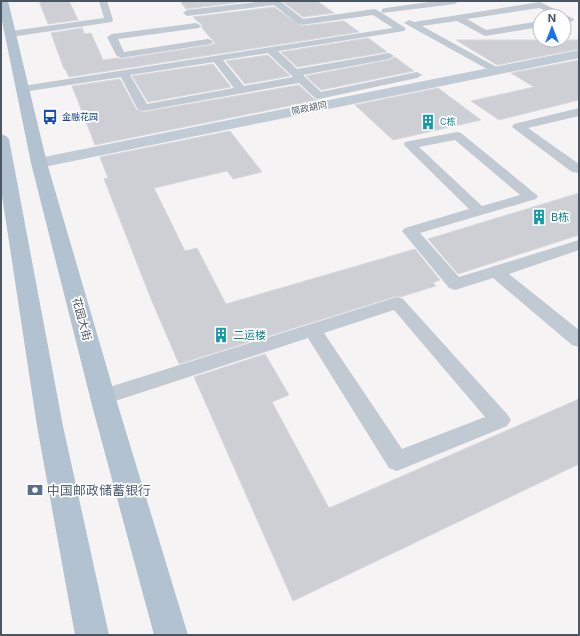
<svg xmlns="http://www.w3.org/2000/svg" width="580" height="636" font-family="Inter,'Noto Sans SC',sans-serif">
<rect width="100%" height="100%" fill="#f5f3f3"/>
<path fill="#cdcfd5" stroke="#d7d9de" d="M 39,1 L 69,1 L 78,20 L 48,24 Z
M 180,1 L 251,1 L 186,9 Z
M 282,1 L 317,1 L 334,13 L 303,17 Z
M 274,7 L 301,26 L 344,21 L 359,32 L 69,77 L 65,69 L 64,69 L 51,33 L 82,28 L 85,34 L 91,33 L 103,60 L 118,58 L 121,59 L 211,45 L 215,43 L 202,28 L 202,25 L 193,17 Z
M 368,38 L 387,52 L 297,67 L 281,52 Z
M 456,40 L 579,40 L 579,49 L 497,65 Z
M 268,55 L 290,76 L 245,84 L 226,61 Z
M 395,57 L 414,71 L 321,90 L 306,76 L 389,60 Z
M 579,60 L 579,100 L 499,120 L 471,101 L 534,87 L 511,73 Z
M 213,64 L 231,87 L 148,102 L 132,76 Z
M 120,79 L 136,109 L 143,112 L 299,85 L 314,99 L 318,100 L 95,145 L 72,86 Z
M 438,88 L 481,120 L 393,140 L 355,105 Z
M 230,131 L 262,172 L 233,179 L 227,171 L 154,188 L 185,251 L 197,248 L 226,304 L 415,249 L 440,280 L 433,283 L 436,286 L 400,297 L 397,296 L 179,364 L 151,299 L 104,179 L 108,178 L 100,157 Z
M 579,193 L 579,235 L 458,274 L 428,239 Z
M 265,354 L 289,395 L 272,402 L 329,508 L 579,399 L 579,464 L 293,601 L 194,377 Z"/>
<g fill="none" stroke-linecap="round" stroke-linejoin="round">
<path fill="#c1cad2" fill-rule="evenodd" d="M 99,1 L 107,1 L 113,20 L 112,22 L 11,37 L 6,34 L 11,31 L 104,18 Z
M 264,1 L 280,1 L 303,19 L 375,9 L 382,13 L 382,9 L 385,8 L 437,1 L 459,1 L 455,4 L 382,13 L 404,27 L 406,29 L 404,31 L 278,51 L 297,69 L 389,53 L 394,56 L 389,59 L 303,75 L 321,92 L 417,72 L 422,75 L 417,78 L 319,99 L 315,98 L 299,83 L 143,111 L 139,110 L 137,108 L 121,77 L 23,92 L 17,89 L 23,86 L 393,28 L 373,15 L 301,25 L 298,24 L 274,5 L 187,16 L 183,13 L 187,10 ZM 268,53 L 293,77 L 244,86 L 223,60 ZM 214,62 L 234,88 L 147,104 L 130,75 Z
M 540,2 L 574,19 L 573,21 L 564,23 L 564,16 L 557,16 L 539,8 L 467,19 L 486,30 L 540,21 L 540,27 L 485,36 L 457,21 L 422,26 L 500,69 L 501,71 L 496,74 L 404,23 L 409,20 L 414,22 Z
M 196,23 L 201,26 L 199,28 L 118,39 L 124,52 L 208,39 L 211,40 L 213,42 L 211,44 L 121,58 L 116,55 L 107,37 L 112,34 Z
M 579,108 L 579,116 L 528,128 L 579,164 L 579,173 L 572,172 L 512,127 L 514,124 Z
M 457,132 L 461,133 L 538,196 L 536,199 L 420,233 L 459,277 L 579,240 L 579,250 L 509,274 L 579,330 L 579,347 L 572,345 L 493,278 L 455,290 L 449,288 L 402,231 L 405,228 L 469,209 L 404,145 L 405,142 L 410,141 ZM 455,140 L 520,195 L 482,206 L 419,147 Z
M 397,297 L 403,299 L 507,414 L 511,420 L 507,426 L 397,471 L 389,468 L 308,338 L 103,405 L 96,403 L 93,397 L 96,391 L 103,389 ZM 394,310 L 485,417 L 402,449 L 324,333 Z"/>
<path fill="#c1cbd6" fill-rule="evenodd" d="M 579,50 L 579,58 L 39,168 L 33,166 L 31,163 L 33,160 L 39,158 Z"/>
<path fill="#b3c2d1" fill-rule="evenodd" d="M 1,1 L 8,1 L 47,163 L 119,409 L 188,635 L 154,635 L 93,409 L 31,163 L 1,16 Z
M 1,134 L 6,136 L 9,139 L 63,426 L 109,635 L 75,635 L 37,426 L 1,189 Z"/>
</g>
<defs>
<symbol id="bus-bare" viewBox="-9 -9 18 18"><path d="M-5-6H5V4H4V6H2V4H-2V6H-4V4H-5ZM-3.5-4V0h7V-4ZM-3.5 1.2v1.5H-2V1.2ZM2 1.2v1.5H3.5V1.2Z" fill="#1a4fb4" stroke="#fff" stroke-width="2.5" paint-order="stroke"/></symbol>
<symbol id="building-bare" viewBox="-9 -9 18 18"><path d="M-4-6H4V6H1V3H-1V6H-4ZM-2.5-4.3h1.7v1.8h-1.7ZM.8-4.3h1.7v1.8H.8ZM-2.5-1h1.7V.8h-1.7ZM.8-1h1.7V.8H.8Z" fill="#0f9aa8" stroke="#fff" stroke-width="2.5" paint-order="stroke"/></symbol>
<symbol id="bank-bare" viewBox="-9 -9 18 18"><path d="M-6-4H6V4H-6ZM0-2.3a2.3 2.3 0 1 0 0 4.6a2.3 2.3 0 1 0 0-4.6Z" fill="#5c6f8a" stroke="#fff" stroke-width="2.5" paint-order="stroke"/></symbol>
</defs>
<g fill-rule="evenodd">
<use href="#bus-bare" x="39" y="106" width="22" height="22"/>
<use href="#building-bare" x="417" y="111" width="22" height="22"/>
<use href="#building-bare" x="528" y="206" width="22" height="22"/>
<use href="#building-bare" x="210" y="324" width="22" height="22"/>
<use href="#bank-bare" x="24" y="479" width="22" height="22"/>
</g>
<g text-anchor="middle" stroke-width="3.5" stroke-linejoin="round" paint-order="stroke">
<g font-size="9" fill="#4a5661" stroke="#fff">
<text transform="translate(309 108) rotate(-11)" y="3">简政胡同</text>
</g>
<g font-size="9" fill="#164399" stroke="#fff" text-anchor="start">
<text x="62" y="120">金融花园</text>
</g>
<g font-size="9" fill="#0d838f" stroke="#fff" text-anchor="start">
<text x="440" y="125">C栋</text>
</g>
<g font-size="11" fill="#0d838f" stroke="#fff" text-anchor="start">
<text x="551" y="221">B栋</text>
<text x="233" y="339">二运楼</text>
</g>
<g font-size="11" fill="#4a5661" stroke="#fff">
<text transform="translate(82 319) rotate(75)" y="4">花园大街</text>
</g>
<g font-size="13" fill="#4e5e75" stroke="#fff" text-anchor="start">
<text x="47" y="495">中国邮政储蓄银行</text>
</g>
</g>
<rect width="580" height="636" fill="none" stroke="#4a5661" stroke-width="4"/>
<g transform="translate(552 28)"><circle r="19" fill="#ffffff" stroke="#b7bbc0"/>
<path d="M0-3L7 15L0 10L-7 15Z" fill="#1a73e8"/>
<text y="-6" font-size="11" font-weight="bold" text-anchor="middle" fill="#4a5661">N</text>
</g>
</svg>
